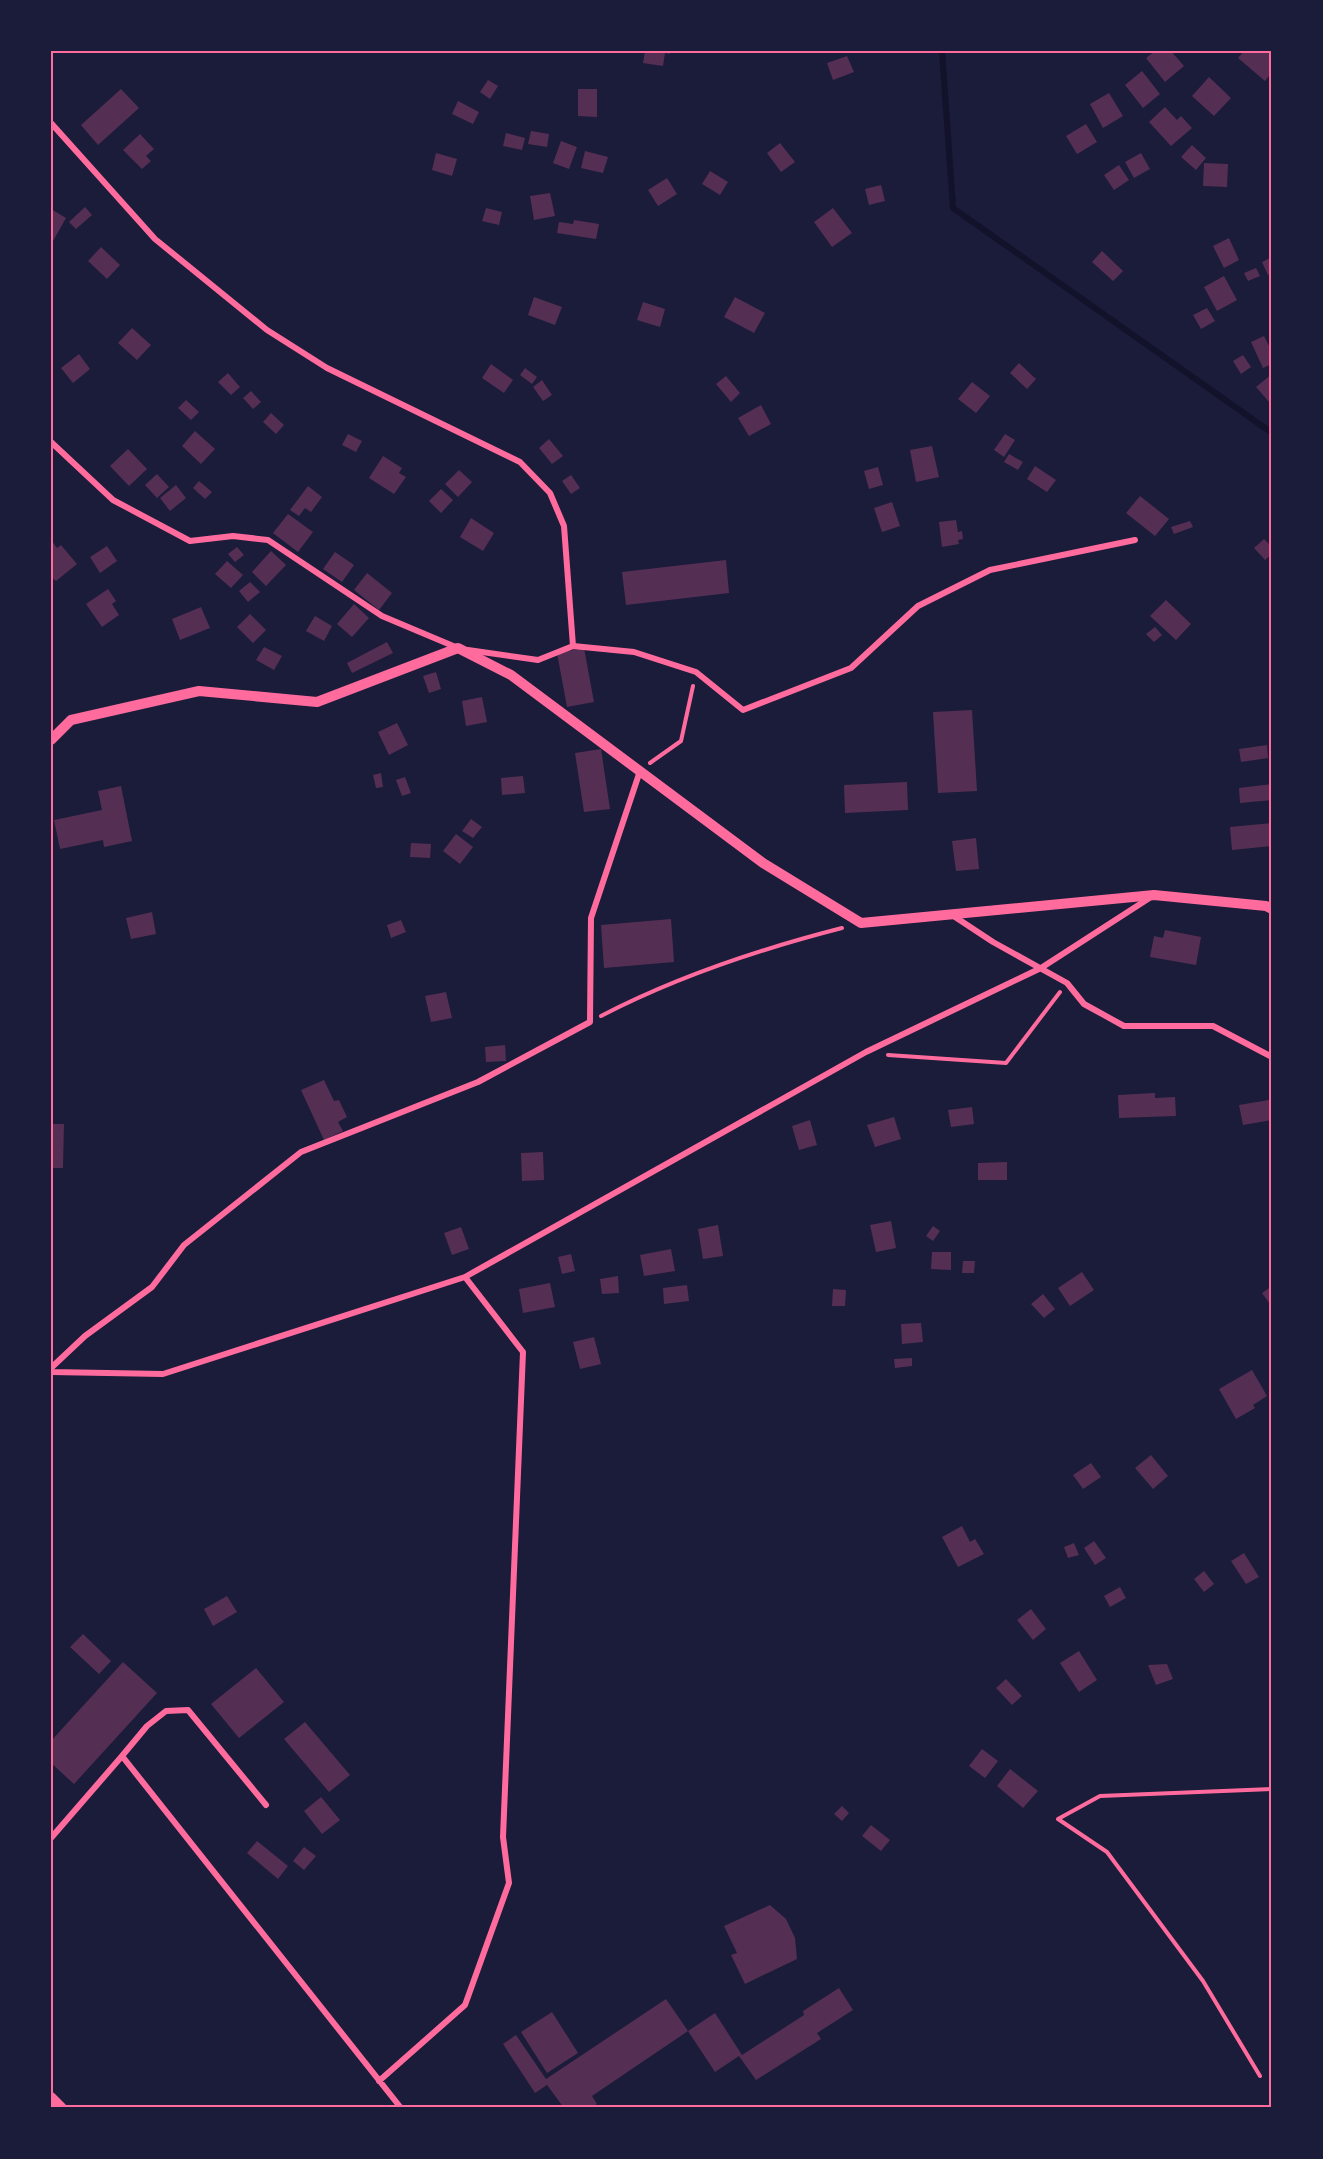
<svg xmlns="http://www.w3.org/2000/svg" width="1323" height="2159" font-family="'Source Serif 4',serif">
<rect width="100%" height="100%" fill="#1b1b3a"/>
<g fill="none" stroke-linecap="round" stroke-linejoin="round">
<path stroke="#12122b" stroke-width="6" d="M 942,51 L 953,208 L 1272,433"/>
</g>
<path fill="#542f53" d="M 645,51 L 670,51 L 670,54 L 665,53 L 663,66 L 643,63 Z
M 1155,51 L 1171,51 L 1184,66 L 1165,82 L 1146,58 Z
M 1244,51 L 1266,51 L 1272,56 L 1272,72 L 1265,81 L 1238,58 Z
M 847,56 L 854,72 L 833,80 L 827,63 Z
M 1142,71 L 1160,94 L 1143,108 L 1125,85 Z
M 1209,77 L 1231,98 L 1214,116 L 1192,96 Z
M 488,80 L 498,86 L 490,99 L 480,92 Z
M 121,89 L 139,108 L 98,145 L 81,125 Z
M 578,89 L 597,89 L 597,117 L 578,116 Z
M 1109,93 L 1123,116 L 1103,128 L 1090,104 Z
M 458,101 L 479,112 L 473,124 L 452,114 Z
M 1165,107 L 1177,120 L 1181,116 L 1192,128 L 1171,146 L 1149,122 Z
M 1086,124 L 1097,142 L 1077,154 L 1066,136 Z
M 531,131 L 549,134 L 547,147 L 528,144 Z
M 506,133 L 525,138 L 522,150 L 503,146 Z
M 140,134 L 154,149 L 146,156 L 151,161 L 142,169 L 123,150 Z
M 561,141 L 577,147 L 569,169 L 553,163 Z
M 780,143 L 795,162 L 781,172 L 767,153 Z
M 1192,145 L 1206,158 L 1196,170 L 1181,157 Z
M 585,151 L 608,157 L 603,173 L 581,168 Z
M 436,153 L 457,159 L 452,176 L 432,170 Z
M 1141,153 L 1150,169 L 1134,178 L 1125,162 Z
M 1204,163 L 1228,164 L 1227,187 L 1203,186 Z
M 1119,165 L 1129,180 L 1114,190 L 1104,175 Z
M 710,171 L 728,182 L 720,195 L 702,184 Z
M 667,178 L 677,194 L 658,206 L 648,190 Z
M 881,185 L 885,201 L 869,205 L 865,189 Z
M 550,193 L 555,216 L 534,220 L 530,196 Z
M 85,207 L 92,215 L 76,229 L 69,222 Z
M 486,208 L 502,212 L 499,225 L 482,221 Z
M 833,208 L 852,233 L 832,247 L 814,222 Z
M 51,209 L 66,218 L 53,241 L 51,240 Z
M 574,220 L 599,224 L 596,239 L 557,233 L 559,222 L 573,224 Z
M 1229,238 L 1239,260 L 1224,268 L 1213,246 Z
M 101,247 L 120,265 L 107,279 L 88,261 Z
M 1102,251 L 1123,271 L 1113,281 L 1092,262 Z
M 1272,257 L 1272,273 L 1268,275 L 1262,262 Z
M 1256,268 L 1260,276 L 1248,281 L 1244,273 Z
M 1224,276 L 1237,300 L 1217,311 L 1204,287 Z
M 534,297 L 562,307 L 555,325 L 528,315 Z
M 735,297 L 765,313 L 754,333 L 724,317 Z
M 643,302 L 665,309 L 660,327 L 637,320 Z
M 1207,308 L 1215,321 L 1201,329 L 1193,315 Z
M 132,328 L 151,345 L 137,360 L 118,343 Z
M 1264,336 L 1272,352 L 1272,364 L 1263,368 L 1251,342 Z
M 79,354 L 90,369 L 73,383 L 61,368 Z
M 1243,355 L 1251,367 L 1241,374 L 1233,361 Z
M 1019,363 L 1036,379 L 1027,389 L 1010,373 Z
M 491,364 L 513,380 L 504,393 L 482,378 Z
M 525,368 L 537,377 L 532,384 L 520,375 Z
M 228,373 L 240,387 L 231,395 L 218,382 Z
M 1272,374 L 1272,399 L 1269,402 L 1256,387 Z
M 726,376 L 740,393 L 731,402 L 716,384 Z
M 542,380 L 552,395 L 543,401 L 533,387 Z
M 972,382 L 990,396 L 976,413 L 958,399 Z
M 251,391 L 261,402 L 253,409 L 243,398 Z
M 186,400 L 199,412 L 191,420 L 178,408 Z
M 761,405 L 771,424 L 749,436 L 738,418 Z
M 271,413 L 284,425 L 276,434 L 263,422 Z
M 195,431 L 215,449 L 201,464 L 182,446 Z
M 348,434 L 362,441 L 356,452 L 342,445 Z
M 1005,434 L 1015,440 L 1004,457 L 994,450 Z
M 549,439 L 563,456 L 552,464 L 539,448 Z
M 932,446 L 939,477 L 916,482 L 910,450 Z
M 128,449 L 147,469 L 129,486 L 110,466 Z
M 1009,454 L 1023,462 L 1018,470 L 1004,462 Z
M 383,456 L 402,468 L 399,473 L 406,477 L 394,494 L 369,478 Z
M 1035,466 L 1056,480 L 1047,492 L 1027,479 Z
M 878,467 L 883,485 L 869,489 L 864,471 Z
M 459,470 L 472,482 L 458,497 L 445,484 Z
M 157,474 L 169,487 L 157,498 L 145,485 Z
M 571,475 L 580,488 L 571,494 L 562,481 Z
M 199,481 L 212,492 L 205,499 L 193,488 Z
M 176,485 L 186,498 L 170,511 L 160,498 Z
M 308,486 L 322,497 L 311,512 L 305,508 L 299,516 L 290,510 Z
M 441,489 L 453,500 L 441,513 L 429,501 Z
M 1140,496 L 1169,519 L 1155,536 L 1126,513 Z
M 892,502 L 900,526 L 882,532 L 874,508 Z
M 288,514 L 313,532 L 298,552 L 273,533 Z
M 471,518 L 494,533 L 483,551 L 460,537 Z
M 956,520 L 958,532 L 962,531 L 963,539 L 958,540 L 959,544 L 942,547 L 939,522 Z
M 1190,521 L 1193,527 L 1174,534 L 1171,527 Z
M 1264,539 L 1272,547 L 1272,554 L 1265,560 L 1254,548 Z
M 51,540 L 57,548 L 61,545 L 77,564 L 56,581 L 51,577 Z
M 107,546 L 117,561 L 100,573 L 90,557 Z
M 237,547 L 244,555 L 235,562 L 228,554 Z
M 271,551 L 286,565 L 266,586 L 252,572 Z
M 335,552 L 354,565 L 342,582 L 323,569 Z
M 726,560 L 729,593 L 626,605 L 622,572 Z
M 227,561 L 243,575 L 231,588 L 215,574 Z
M 367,573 L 392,593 L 379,610 L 354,590 Z
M 250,582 L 260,592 L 248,602 L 239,591 Z
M 108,589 L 116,601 L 112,604 L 119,615 L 102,627 L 86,604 Z
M 1166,600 L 1191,624 L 1176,640 L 1150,616 Z
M 354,604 L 369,618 L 352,637 L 337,624 Z
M 201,607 L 210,628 L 180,640 L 172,619 Z
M 250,614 L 266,630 L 253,643 L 237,627 Z
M 315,616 L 332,626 L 324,641 L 306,631 Z
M 1155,627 L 1162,635 L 1154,642 L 1146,634 Z
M 387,642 L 393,653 L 352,673 L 347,663 Z
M 264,647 L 282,656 L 274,670 L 256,660 Z
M 584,648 L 594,702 L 567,707 L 557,653 Z
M 436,672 L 441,689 L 429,693 L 423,676 Z
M 482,697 L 487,722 L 466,726 L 462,701 Z
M 972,710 L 977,791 L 938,793 L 933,712 Z
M 397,723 L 408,745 L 389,755 L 378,732 Z
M 1267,745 L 1268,758 L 1241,762 L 1239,749 Z
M 601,749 L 610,809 L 584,812 L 575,753 Z
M 381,773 L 383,787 L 376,788 L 373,775 Z
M 523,776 L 525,793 L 502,795 L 501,778 Z
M 405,777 L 411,793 L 402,796 L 396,780 Z
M 907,782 L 908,810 L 845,813 L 844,785 Z
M 1272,784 L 1272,800 L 1240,803 L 1239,788 Z
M 121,786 L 132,841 L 104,847 L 103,840 L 60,849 L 54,820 L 102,810 L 98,791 Z
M 471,819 L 482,827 L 473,838 L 462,831 Z
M 1272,823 L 1272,846 L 1232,850 L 1230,827 Z
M 456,834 L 473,847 L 460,864 L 443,851 Z
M 976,838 L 979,869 L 956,871 L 952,841 Z
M 411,843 L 431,844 L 430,858 L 410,857 Z
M 152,912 L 156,934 L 131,939 L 126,918 Z
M 671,919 L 674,962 L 604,968 L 601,925 Z
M 401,920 L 406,932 L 391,938 L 387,925 Z
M 1165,930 L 1201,937 L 1196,965 L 1150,957 L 1154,936 L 1163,938 Z
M 446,992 L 452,1018 L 431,1022 L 425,996 Z
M 505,1045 L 506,1061 L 486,1062 L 485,1047 Z
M 324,1080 L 334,1101 L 339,1100 L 347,1117 L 338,1122 L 343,1131 L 324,1140 L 301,1090 Z
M 1155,1093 L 1155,1098 L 1175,1097 L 1176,1116 L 1119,1118 L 1118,1095 Z
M 1269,1100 L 1272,1120 L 1243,1125 L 1239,1105 Z
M 972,1107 L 974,1124 L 951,1127 L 948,1110 Z
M 894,1117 L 901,1139 L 875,1147 L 867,1125 Z
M 810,1120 L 817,1145 L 799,1150 L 792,1126 Z
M 51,1124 L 64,1124 L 63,1168 L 51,1168 Z
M 543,1152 L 544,1180 L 522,1181 L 521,1153 Z
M 1007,1162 L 1007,1180 L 978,1180 L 978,1163 Z
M 891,1221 L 896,1248 L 876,1252 L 870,1225 Z
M 718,1225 L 723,1256 L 703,1259 L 698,1229 Z
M 933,1226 L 940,1231 L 933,1241 L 926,1236 Z
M 461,1227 L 469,1249 L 452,1255 L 444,1233 Z
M 671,1249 L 675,1271 L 644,1276 L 640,1255 Z
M 932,1252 L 951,1252 L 951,1270 L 931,1269 Z
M 571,1254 L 575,1271 L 562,1274 L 558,1257 Z
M 963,1261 L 975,1261 L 974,1273 L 962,1273 Z
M 1082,1272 L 1094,1290 L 1070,1306 L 1058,1288 Z
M 618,1276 L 619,1293 L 602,1294 L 600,1279 Z
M 550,1283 L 555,1307 L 523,1313 L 519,1289 Z
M 687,1285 L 689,1301 L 664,1304 L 663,1288 Z
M 1272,1286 L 1272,1307 L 1262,1293 Z
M 833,1289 L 846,1290 L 845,1306 L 832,1306 Z
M 1043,1294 L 1055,1309 L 1044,1318 L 1031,1304 Z
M 921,1323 L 923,1342 L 902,1344 L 901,1324 Z
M 594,1337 L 601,1364 L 580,1369 L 573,1342 Z
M 912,1358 L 912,1366 L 895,1368 L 894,1359 Z
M 1252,1370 L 1267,1396 L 1253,1405 L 1255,1408 L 1236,1419 L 1219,1389 Z
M 1151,1455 L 1168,1476 L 1153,1489 L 1135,1468 Z
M 1091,1463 L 1101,1477 L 1083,1489 L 1073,1475 Z
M 962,1526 L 970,1542 L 975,1539 L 984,1554 L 958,1567 L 942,1537 Z
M 1094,1541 L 1106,1558 L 1095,1565 L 1084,1548 Z
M 1074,1543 L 1079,1555 L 1068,1558 L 1064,1547 Z
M 1244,1553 L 1259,1577 L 1246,1584 L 1231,1561 Z
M 1204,1571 L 1214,1584 L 1204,1592 L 1194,1579 Z
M 1120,1587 L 1126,1598 L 1110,1607 L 1104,1596 Z
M 227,1596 L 237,1612 L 213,1626 L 204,1609 Z
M 1031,1609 L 1046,1629 L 1033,1640 L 1017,1620 Z
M 83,1634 L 111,1661 L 99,1674 L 70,1647 Z
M 1079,1651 L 1097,1680 L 1079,1692 L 1060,1663 Z
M 123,1662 L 157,1693 L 74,1784 L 51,1763 L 51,1741 Z
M 1167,1664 L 1173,1679 L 1156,1685 L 1148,1665 Z
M 256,1668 L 284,1702 L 239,1738 L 211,1704 Z
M 1006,1679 L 1022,1696 L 1012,1705 L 996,1688 Z
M 305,1722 L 350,1775 L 329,1792 L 284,1739 Z
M 982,1749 L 998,1761 L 985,1778 L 969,1766 Z
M 1010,1769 L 1038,1791 L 1023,1808 L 997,1786 Z
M 321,1797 L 340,1820 L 322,1834 L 304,1811 Z
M 842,1806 L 849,1813 L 842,1821 L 834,1814 Z
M 871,1825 L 890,1840 L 881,1851 L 862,1836 Z
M 257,1841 L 288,1866 L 278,1879 L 247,1853 Z
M 304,1847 L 316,1856 L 304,1870 L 293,1861 Z
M 770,1905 L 786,1919 L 795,1938 L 797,1959 L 745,1984 L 731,1955 L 737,1953 L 724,1926 Z
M 839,1988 L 853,2010 L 817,2033 L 821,2039 L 756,2080 L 739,2056 L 715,2072 L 688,2031 L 715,2013 L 742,2055 L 804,2015 L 803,2011 Z
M 666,1999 L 688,2031 L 592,2096 L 597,2104 L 591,2108 L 564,2108 L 547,2085 L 535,2093 L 503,2044 L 516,2035 L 546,2079 Z
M 552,2012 L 578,2053 L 547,2073 L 521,2032 Z"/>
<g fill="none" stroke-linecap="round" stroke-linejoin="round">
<path stroke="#ff6b9d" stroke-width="4" d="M 650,763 L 681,741 L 693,686
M 601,1016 C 676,977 760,949 842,928
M 888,1055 L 1006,1063 L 1060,992
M 1260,2076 L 1203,1981 L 1107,1852 L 1058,1819 L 1100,1796 L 1272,1789"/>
<path stroke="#ff6b9d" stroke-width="6" d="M 51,123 L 155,239 L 267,330 L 327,368 L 520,462 L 550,493 L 564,526 L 573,646 L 538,660 L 468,650
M 51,442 L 113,500 L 190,541 L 233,536 L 268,540 L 382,616 L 458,648
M 573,646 L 634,652 L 696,672 L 743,710 L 851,668 L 918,606 L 990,570 L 1135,540
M 952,915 L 993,942 L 1067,983 L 1084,1004 L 1124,1026 L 1213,1026 L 1272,1057
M 51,1368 L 85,1336 L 152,1287 L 184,1245 L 301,1152 L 478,1082 L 590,1022 L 591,918 L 640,771
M 51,1372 L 163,1374 L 465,1277 L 866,1052 L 1041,968 L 1151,897
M 122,1756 L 147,1726 L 166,1711 L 188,1710 L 266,1805
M 51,1838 L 122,1756 L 401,2108
M 1272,2078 L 1272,2094
M 379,2081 L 465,2005 L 509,1883 L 503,1837 L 523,1352 L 465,1277"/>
<path stroke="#ff6b9d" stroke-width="10" d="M 51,740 L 71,720 L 199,691 L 317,702 L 458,648 L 511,675 L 763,863 L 861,923 L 1154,895 L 1266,906 L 1272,909
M 51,2097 L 62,2108"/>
</g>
<rect width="1323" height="2159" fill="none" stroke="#1b1b3a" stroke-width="105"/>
<rect x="52" y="52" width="1218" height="2054" fill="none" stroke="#ff6b9d" stroke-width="2"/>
</svg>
